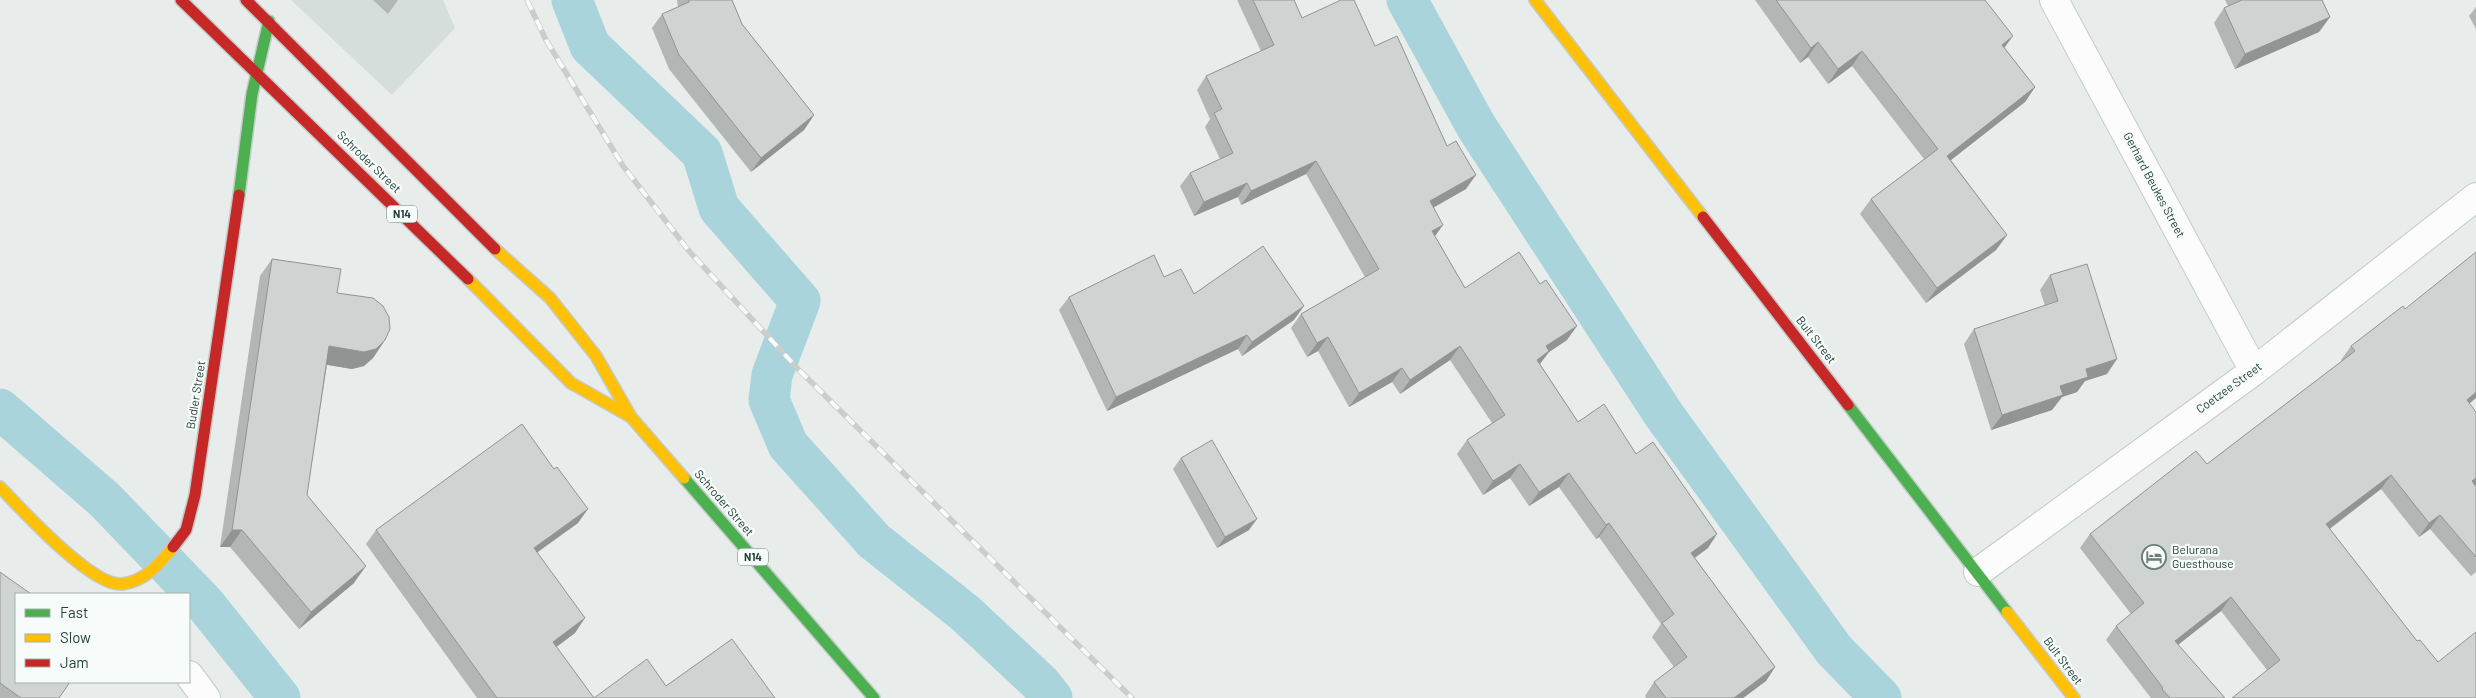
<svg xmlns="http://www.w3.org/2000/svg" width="2476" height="698" font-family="Barlow,sans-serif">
<rect width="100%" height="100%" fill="#e8edeb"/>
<path fill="#d6dedb" d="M 291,0 L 443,0 L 455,28 L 392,95 Z"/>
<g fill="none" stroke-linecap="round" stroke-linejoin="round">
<path stroke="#a9d4db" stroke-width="41" d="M 572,0 L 590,46 L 702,153 L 719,208 L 800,301 L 772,375 L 769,400 L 788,445 L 874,541 L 965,613 L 1041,684 L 1052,698
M 1407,0 L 1476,126 L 1664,415 L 1834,650 L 1881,698
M 0,409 L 105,500 L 205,604 L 280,698"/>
<defs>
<path id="street" d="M 2054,0 L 2254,371
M 1978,572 L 2254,371 L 2476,197
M 189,675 L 206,698"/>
<path id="fast" d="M 239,195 L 252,94 L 269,21
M 1848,405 L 2007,612
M 684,478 L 874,698"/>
<path id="slow" d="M 1535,0 L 1703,217
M 495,249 L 550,298 L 596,356 L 631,417 L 684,478
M 468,279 L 571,383 L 631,417
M 0,487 C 21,509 92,587 122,584 C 146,581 159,564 173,547
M 2007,612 L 2074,698"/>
<path id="jam" d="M 181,0 L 468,279
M 246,0 L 495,249
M 1703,217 L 1848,405
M 173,547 L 186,530 L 195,495 L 239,195"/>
</defs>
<use href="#street" stroke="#c5cac8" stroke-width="30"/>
<use href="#fast" stroke="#c3cbc8" stroke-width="14"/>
<use href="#slow" stroke="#c3cbc8" stroke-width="14"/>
<use href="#jam" stroke="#c3cbc8" stroke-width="14"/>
<use href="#street" stroke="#fcfcfc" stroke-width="28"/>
<use href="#fast" stroke="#4caf50" stroke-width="11"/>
<use href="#slow" stroke="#ffc107" stroke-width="11"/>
<use href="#jam" stroke="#c62828" stroke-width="11"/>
<defs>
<path id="rail" d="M 527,0 L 546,40 L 623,166 L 689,251 L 800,371 L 1132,698"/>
</defs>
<use href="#rail" stroke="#c9cdcc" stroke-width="5.5"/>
<use href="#rail" stroke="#f7fbf9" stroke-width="4" stroke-dasharray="11" stroke-linecap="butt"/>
</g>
<path fill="#b2b6b5" d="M 373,0 L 398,0 L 388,14 Z
M 677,0 L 732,0 L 742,24 L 814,115 L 804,130 L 751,172 L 669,69 L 652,28 L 662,14 L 678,7 Z
M 1237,0 L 1294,0 L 1302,18 L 1375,46 L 1466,189 L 1433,208 L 1435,236 L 1465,288 L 1567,340 L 1549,352 L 1540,364 L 1578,422 L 1636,454 L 1708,548 L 1695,558 L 1775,667 L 1766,681 L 1743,698 L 1646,698 L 1645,696 L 1654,682 L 1674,667 L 1652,637 L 1661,624 L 1599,537 L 1596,539 L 1559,487 L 1529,506 L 1510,478 L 1483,495 L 1457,454 L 1467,440 L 1492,423 L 1450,360 L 1400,394 L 1392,382 L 1349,407 L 1318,351 L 1307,357 L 1291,328 L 1301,314 L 1365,277 L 1306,174 L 1241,205 L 1238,197 L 1194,216 L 1180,186 L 1190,173 L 1220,159 L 1205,127 L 1210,119 L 1197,90 L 1206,76 L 1261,51 Z
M 1755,0 L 1985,0 L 2005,48 L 2035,87 L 2025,102 L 1951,160 L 2007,235 L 1996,250 L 1926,303 L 1860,214 L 1871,199 L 1924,159 L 1852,66 L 1828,84 L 1808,57 L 1800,63 Z
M 2225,0 L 2322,0 L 2330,17 L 2319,32 L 2235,69 L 2214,23 L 2224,8 L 2228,6 Z
M 2476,7 L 2476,29 L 2469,16 Z
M 272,259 L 337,293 L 385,340 L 373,358 L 364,366 L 352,369 L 327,365 L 307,495 L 354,583 L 299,629 L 230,547 L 220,547 L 260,276 Z
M 2050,275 L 2107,374 L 2085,381 L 2077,392 L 2062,397 L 2052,410 L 1991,430 L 1964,344 L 1974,329 L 2045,306 L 2040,290 Z
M 1164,277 L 1194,294 L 1294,320 L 1242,356 L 1238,349 L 1107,411 L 1059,310 L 1069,297 Z
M 2351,346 L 2469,404 L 2476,412 L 2476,485 L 2475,486 L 2476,487 L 2476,572 L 2471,576 L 2430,529 L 2419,537 L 2381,489 L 2330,529 L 2417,641 L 2476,698 L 2267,670 L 2221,611 L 2178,645 L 2225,698 L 2151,698 L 2106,640 L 2116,626 L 2131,614 L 2080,548 L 2090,534 L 2207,464 L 2342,361 L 2341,360 Z
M 1181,458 L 1249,530 L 1217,548 L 1173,469 Z
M 578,523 L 537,552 L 575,633 L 556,647 L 594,698 L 666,686 L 775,698 L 477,698 L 366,544 L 376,530 Z
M 0,572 L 59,698 L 0,698 Z"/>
<path fill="#919493" d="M 2330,17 L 2319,32 L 2235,69 L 2245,54 Z
M 2013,36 L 2002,51 L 2002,45 Z
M 1818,42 L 1808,57 L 1800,63 L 1811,48 Z
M 1862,51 L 1852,66 L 1828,84 L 1838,69 Z
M 2035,87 L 2025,102 L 1937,171 L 1947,156 Z
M 814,115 L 804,130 L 751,172 L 761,158 Z
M 1316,161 L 1306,174 L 1241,205 L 1251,191 Z
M 1476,175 L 1466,189 L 1420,215 L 1430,201 Z
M 1247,183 L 1238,197 L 1194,216 L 1204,202 Z
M 1443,225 L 1433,239 L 1432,231 Z
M 2007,235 L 1996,250 L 1926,303 L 1937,288 Z
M 1304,306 L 1294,320 L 1242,356 L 1252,342 Z
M 1577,326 L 1567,340 L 1549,352 L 1539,365 L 1527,373 L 1546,346 Z
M 1247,335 L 1238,349 L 1107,411 L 1116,397 Z
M 1328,337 L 1318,351 L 1307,357 L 1317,343 Z
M 385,340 L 373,358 L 364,366 L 352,369 L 317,363 L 329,346 Z
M 1460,346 L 1450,360 L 1400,394 L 1410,380 Z
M 2117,359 L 2107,374 L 2085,381 L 2077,392 L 2062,397 L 2052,410 L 1991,430 L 2002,415 L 2060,386 L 2086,369 Z
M 1402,368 L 1392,382 L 1349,407 L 1359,393 Z
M 2476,392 L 2476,398 L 2457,414 L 2467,400 Z
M 1520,464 L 1510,478 L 1483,495 L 1493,481 Z
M 1569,473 L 1559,487 L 1529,506 L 1539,492 Z
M 2391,475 L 2381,489 L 2317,538 L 2326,524 Z
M 2476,478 L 2476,485 L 2462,495 L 2472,481 Z
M 588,509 L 578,523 L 524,562 L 534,548 Z
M 2440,515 L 2430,529 L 2419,537 L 2429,523 Z
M 1257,519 L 1249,530 L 1217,548 L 1225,537 Z
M 1609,523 L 1599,537 L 1596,539 L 1606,525 Z
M 232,530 L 242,530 L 230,547 L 220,547 Z
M 1717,534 L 1708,548 L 1681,567 L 1691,553 Z
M 366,566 L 354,583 L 299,629 L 311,612 Z
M 2231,597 L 2221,611 L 2165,655 L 2175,641 Z
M 585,618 L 575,633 L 543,657 L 553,642 Z
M 1775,667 L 1766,681 L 1743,698 L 1734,698 Z"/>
<path fill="#cfd4d2" stroke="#919493" d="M 689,0 L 732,0 L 742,24 L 814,115 L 761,158 L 679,55 L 662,14 L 689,2 Z
M 1253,0 L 1294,0 L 1302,18 L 1341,0 L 1354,0 L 1375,46 L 1397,36 L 1447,146 L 1456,141 L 1476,175 L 1430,201 L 1443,225 L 1432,231 L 1465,288 L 1519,252 L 1540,284 L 1546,280 L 1577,326 L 1546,346 L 1549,351 L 1537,360 L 1578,422 L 1604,404 L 1636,454 L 1653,442 L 1717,534 L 1691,553 L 1775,667 L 1734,698 L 1666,698 L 1654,682 L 1687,657 L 1662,623 L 1674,614 L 1609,523 L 1606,525 L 1569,473 L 1539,492 L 1520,464 L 1493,481 L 1467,440 L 1505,415 L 1460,346 L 1410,380 L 1402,368 L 1359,393 L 1328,337 L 1317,343 L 1301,314 L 1379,269 L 1316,161 L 1251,191 L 1247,183 L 1204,202 L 1190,173 L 1233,153 L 1214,113 L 1222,109 L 1206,76 L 1274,45 Z
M 1776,0 L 1985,0 L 2013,36 L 2002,45 L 2035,87 L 1947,156 L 2007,235 L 1937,288 L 1871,199 L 1938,149 L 1862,51 L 1838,69 L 1818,42 L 1811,48 Z
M 2242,0 L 2322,0 L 2330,17 L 2245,54 L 2224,8 Z
M 1263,246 L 1304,306 L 1252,342 L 1247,335 L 1116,397 L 1069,297 L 1154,255 L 1164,277 L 1181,269 L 1194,294 Z
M 2476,252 L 2476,392 L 2467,400 L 2476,412 L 2476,478 L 2472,481 L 2476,487 L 2476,557 L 2440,515 L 2429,523 L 2391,475 L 2326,524 L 2417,641 L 2420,640 L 2438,662 L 2476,632 L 2476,698 L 2232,698 L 2280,660 L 2231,597 L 2175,641 L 2225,698 L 2170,698 L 2162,689 L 2163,688 L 2116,626 L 2144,603 L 2090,534 L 2196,451 L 2207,464 L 2355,351 L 2351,346 L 2403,306 L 2405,309 Z
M 272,259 L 341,269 L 337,293 L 373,298 L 383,306 L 389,317 L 390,329 L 385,340 L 376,349 L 364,352 L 329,346 L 307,495 L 366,566 L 311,612 L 242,530 L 232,530 Z
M 2087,264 L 2117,359 L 2086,369 L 2088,377 L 2060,386 L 2063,395 L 2002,415 L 1974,329 L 2058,301 L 2050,275 Z
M 522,424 L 554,469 L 557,467 L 588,509 L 534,548 L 585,618 L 553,642 L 594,698 L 647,659 L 666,686 L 732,639 L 775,698 L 497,698 L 376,530 Z
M 1212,440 L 1257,519 L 1225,537 L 1181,458 Z
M 0,572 L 31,594 L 16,594 L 16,682 L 70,682 L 59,698 L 21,698 L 0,683 Z"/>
<defs>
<symbol id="hotel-ring" viewBox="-11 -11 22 22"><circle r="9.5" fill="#f7fbf9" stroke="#697e78" stroke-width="1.5"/><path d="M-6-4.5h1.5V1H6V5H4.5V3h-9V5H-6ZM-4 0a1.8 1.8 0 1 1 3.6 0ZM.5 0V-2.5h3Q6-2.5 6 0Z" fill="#697e78"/></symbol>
</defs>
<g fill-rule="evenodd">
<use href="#hotel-ring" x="2140" y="543" width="28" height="28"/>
</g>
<g text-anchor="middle" stroke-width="4.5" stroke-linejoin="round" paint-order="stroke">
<g fill="#f7fbf9" stroke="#637a73" stroke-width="1">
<rect x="387" y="205.5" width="30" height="17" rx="4"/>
<rect x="738" y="548.5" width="30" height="17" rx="4"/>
</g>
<g font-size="11" font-weight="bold" fill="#24423a">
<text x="402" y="218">N14</text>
<text x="753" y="561">N14</text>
</g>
<g font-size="12" fill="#24423a" stroke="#f7fbf9">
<text transform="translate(369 162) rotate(44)" y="4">Schroder Street</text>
<text transform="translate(2154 185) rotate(62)" y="4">Gerhard Beukes Street</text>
<text transform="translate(1816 340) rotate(52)" y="4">Bult Street</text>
<text transform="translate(2229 388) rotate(-36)" y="4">Coetzee Street</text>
<text transform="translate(196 395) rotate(-81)" y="4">Budler Street</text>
<text transform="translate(724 503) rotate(49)" y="4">Schroder Street</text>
<text transform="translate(2063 661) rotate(53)" y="4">Bult Street</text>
</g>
<g font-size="12" fill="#24423a" stroke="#f7fbf9" text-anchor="start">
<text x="2172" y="554">Belurana<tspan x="2172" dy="14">Guesthouse</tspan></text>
</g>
</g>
<rect x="15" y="593" width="175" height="90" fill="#f7fbf9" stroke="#a3b1ad"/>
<rect x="25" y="609" width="25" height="8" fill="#4caf50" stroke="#a3b1ad"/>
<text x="60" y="618" font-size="15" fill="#24423a">Fast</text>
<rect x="25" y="634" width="25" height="8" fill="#ffc107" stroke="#a3b1ad"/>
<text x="60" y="643" font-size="15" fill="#24423a">Slow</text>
<rect x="25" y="659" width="25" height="8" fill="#c62828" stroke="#a3b1ad"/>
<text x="60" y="668" font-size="15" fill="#24423a">Jam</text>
</svg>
